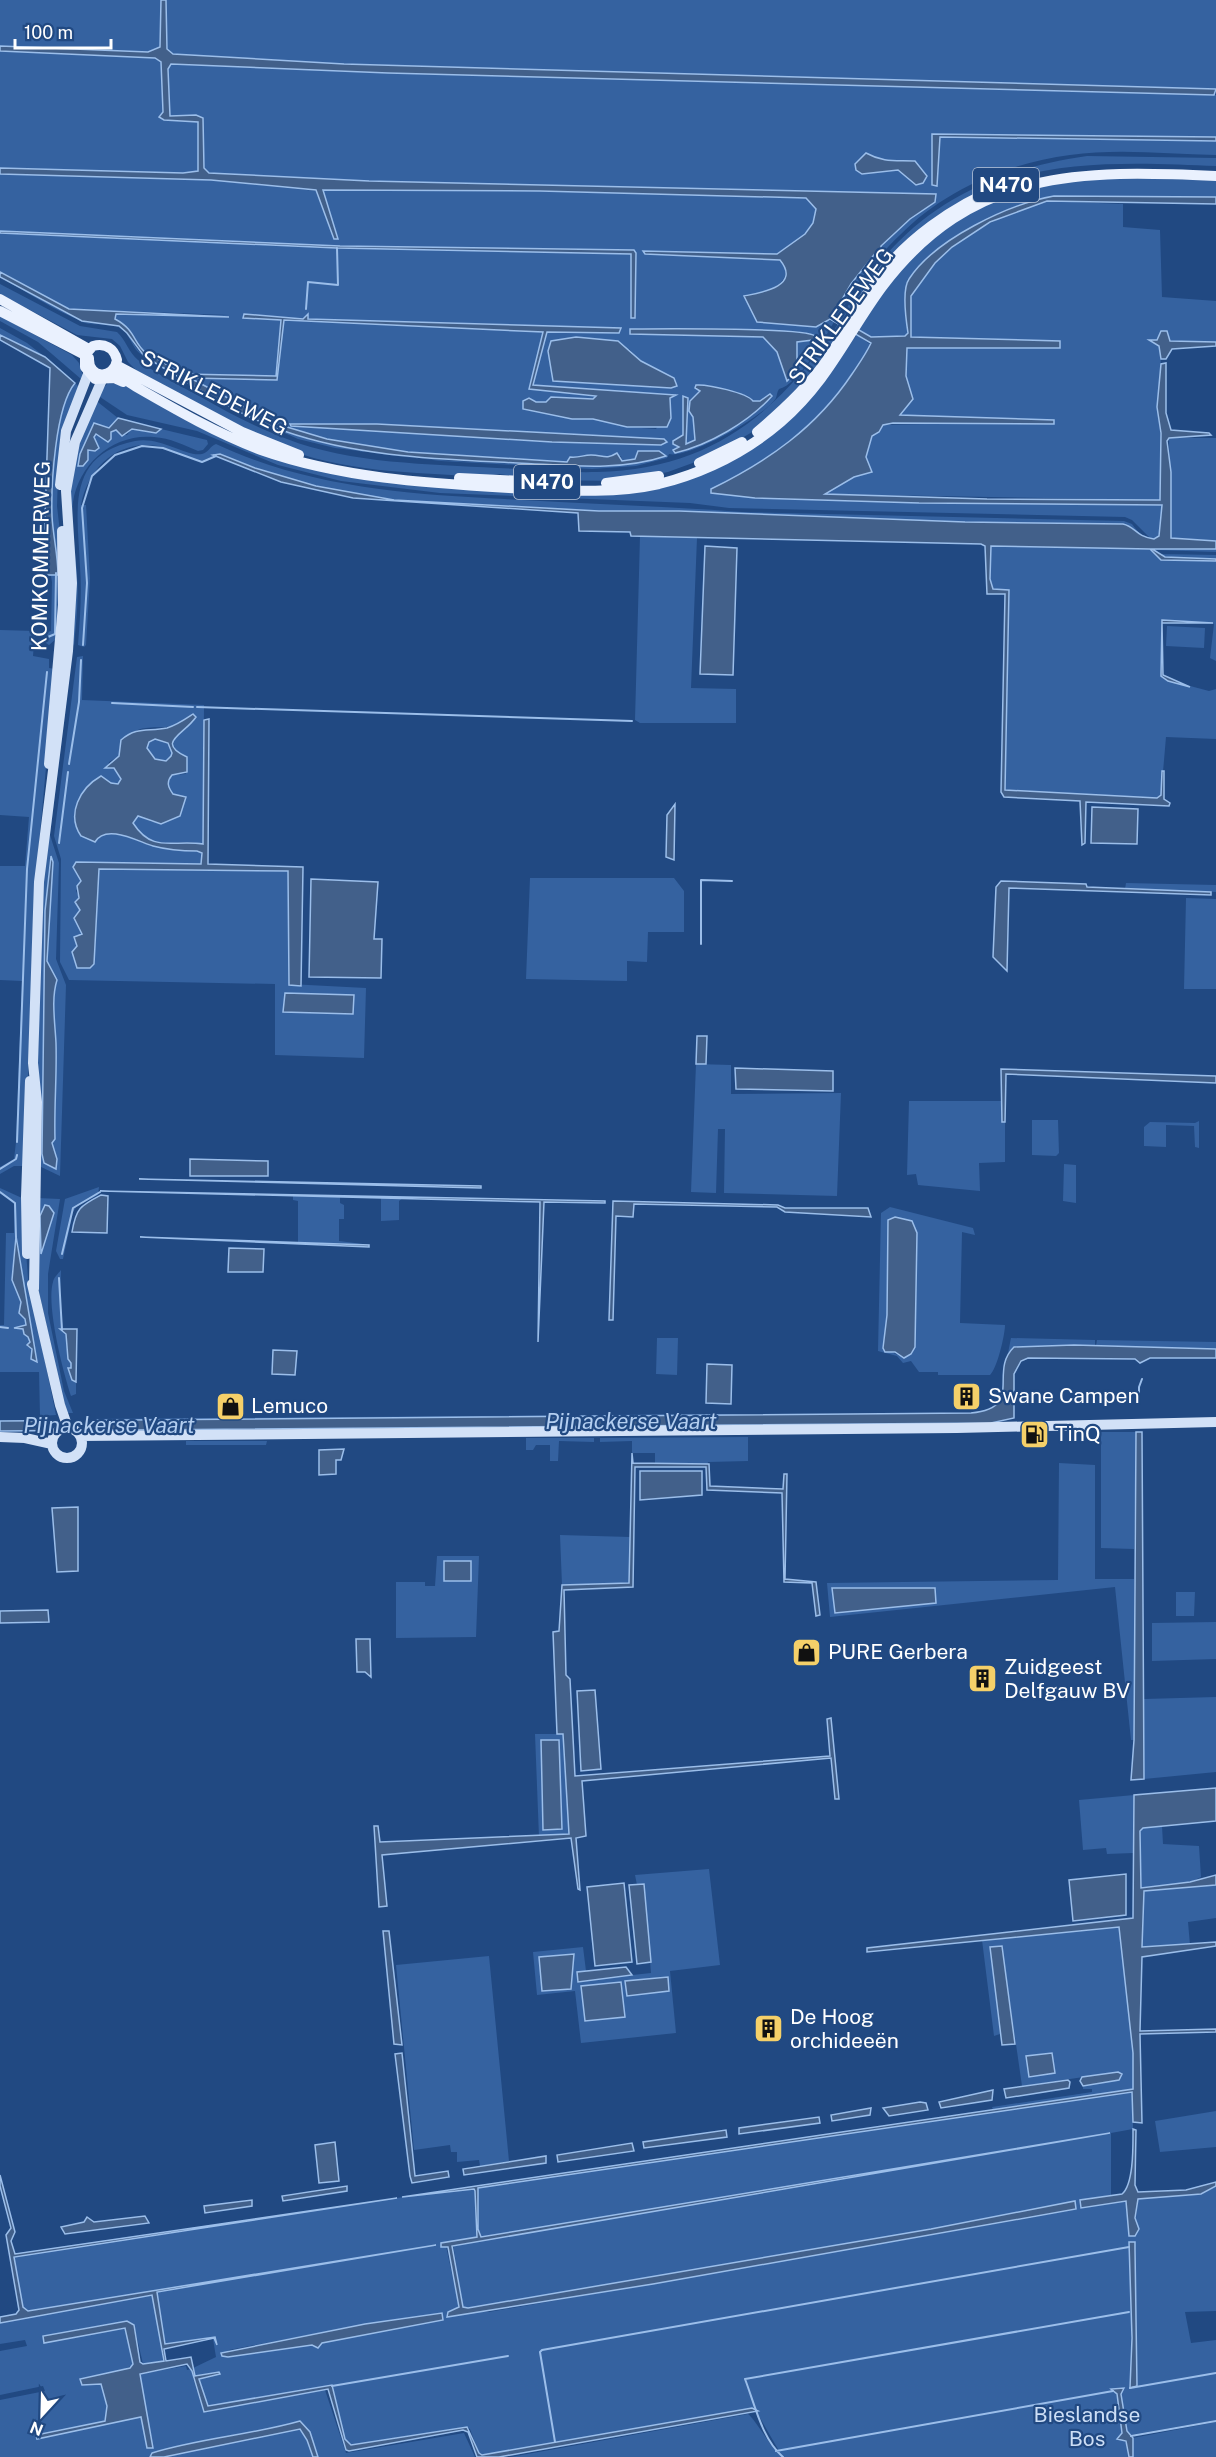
<svg xmlns="http://www.w3.org/2000/svg" width="1216" height="2457" font-family="'Public Sans',sans-serif">
<rect width="100%" height="100%" fill="#214982"/>
<path fill="#3562a0" fill-rule="evenodd" d="M 0,0 L 161,0 L 161,48 L 148,52 L 0,46 Z
M 166,0 L 1216,0 L 1216,89 L 344,64 L 173,54 L 167,49 Z
M 0,51 L 155,58 L 161,62 L 163,112 L 159,116 L 164,120 L 198,122 L 198,171 L 183,173 L 0,168 Z
M 171,64 L 388,73 L 1216,95 L 1216,137 L 933,134 L 932,185 L 937,185 L 940,137 L 1216,141 L 1216,155 C 1168,154 1118,148 1070,155 C 1008,163 944,190 900,235 C 882,252 867,271 853,291 C 847,299 843,310 836,317 L 833,316 C 850,285 902,211 935,201 L 936,194 L 369,181 L 209,173 L 204,168 L 202,118 L 196,115 L 170,116 L 168,69 ZM 866,153 C 880,161 897,163 913,160 L 925,173 L 909,178 L 898,170 L 862,174 L 856,170 L 855,163 Z
M 1087,156 L 1216,158 L 1216,166 C 1138,163 1020,155 956,207 L 845,322 L 840,319 C 899,218 972,173 1087,156 Z
M 0,174 L 211,180 L 316,191 L 334,239 L 338,239 L 322,190 L 540,191 L 806,198 L 816,209 L 813,223 L 805,234 L 777,254 L 644,251 L 645,254 L 780,260 C 800,284 760,293 746,301 L 752,308 L 757,322 L 816,327 L 825,320 L 834,322 C 824,339 798,385 779,389 C 777,392 777,395 776,398 C 765,416 689,459 669,454 L 667,458 L 636,466 L 592,469 L 441,461 L 335,448 L 298,439 L 251,418 L 152,362 L 153,356 L 148,352 L 145,356 C 132,352 132,335 120,328 C 108,321 95,327 82,322 L 0,277 C 27,292 55,311 84,322 C 96,326 108,320 120,327 C 132,335 133,348 144,356 L 146,353 C 132,342 136,330 115,319 L 116,314 L 228,315 L 69,309 L 0,272 L 0,233 L 337,248 L 632,254 L 631,318 L 634,318 L 634,250 L 340,246 L 0,231 ZM 308,314 L 308,319 L 500,324 L 619,333 L 547,332 L 533,385 L 675,395 L 670,398 L 671,406 L 656,429 L 627,427 L 593,419 L 572,419 L 535,411 L 529,398 L 536,402 L 546,402 L 551,397 L 593,399 L 596,395 L 529,389 L 544,332 L 283,320 L 277,380 L 189,378 L 277,424 L 327,439 L 408,452 L 567,462 L 571,457 L 580,459 L 592,455 L 605,458 L 621,456 L 622,461 L 636,459 L 637,453 L 659,451 L 666,456 L 622,465 L 594,466 C 492,462 383,465 285,432 C 238,416 194,387 152,361 L 154,357 L 183,374 L 272,378 L 276,376 L 281,320 L 244,318 L 304,319 ZM 630,329 C 655,329 805,326 815,336 L 813,340 L 797,342 L 797,371 L 787,381 L 777,352 L 763,337 L 631,334 ZM 629,349 L 641,361 L 677,386 L 670,388 L 553,381 ZM 709,385 L 748,396 L 752,401 L 762,400 L 765,403 L 736,425 L 676,453 L 674,450 L 679,448 L 673,444 L 683,435 L 684,398 L 688,398 L 686,445 L 695,440 L 693,417 L 689,411 L 690,401 L 700,391 L 696,386 ZM 290,424 L 377,424 L 666,440 L 552,442 Z
M 1095,178 L 1216,180 L 1216,197 L 1035,200 L 1001,212 L 962,232 L 930,257 L 907,280 L 905,307 L 908,333 L 905,336 L 871,337 L 859,329 L 900,267 L 954,221 L 1017,190 Z
M 1047,201 L 1123,204 L 1123,227 L 1160,230 L 1162,297 L 1216,301 L 1216,342 L 1169,341 L 1167,332 L 1161,332 L 1157,340 L 1151,341 L 1160,346 C 1163,371 1156,395 1160,419 L 1160,500 L 824,494 L 854,477 L 871,472 L 866,457 L 872,436 L 879,432 L 883,425 L 1054,421 L 899,415 L 912,395 L 906,376 L 907,348 L 1060,341 L 911,337 C 911,325 907,306 912,295 C 932,247 1000,214 1047,201 Z
M 0,284 L 80,326 L 117,332 C 126,340 129,353 138,360 C 157,374 180,386 201,397 C 229,413 257,428 287,439 C 351,464 429,464 497,468 C 530,469 564,473 597,472 C 711,469 777,414 838,324 L 842,327 L 822,364 L 754,431 L 709,457 L 668,472 L 620,481 L 544,480 L 499,474 L 481,477 C 415,472 339,473 278,445 C 229,424 183,395 136,370 L 128,362 L 120,346 L 112,339 L 77,335 L 0,294 Z
M 0,316 L 72,355 L 79,363 L 83,376 L 81,379 L 38,342 L 0,321 Z
M 0,328 L 27,343 L 45,357 L 0,335 Z
M 857,335 L 871,345 C 827,416 786,452 711,489 L 755,498 L 919,503 L 1162,505 L 1159,536 L 1154,539 C 1136,536 1137,528 1123,524 L 965,522 L 679,511 L 599,511 L 394,500 L 316,486 L 255,468 L 220,454 L 201,461 C 188,458 175,450 162,447 C 121,437 88,466 81,505 L 86,505 L 90,578 L 86,645 L 84,647 L 78,645 C 80,619 82,593 80,567 C 78,514 64,455 135,441 C 161,436 185,457 202,454 C 208,453 210,446 216,444 C 308,487 405,494 505,499 C 584,504 663,506 742,512 L 1124,521 L 1132,524 L 1141,536 L 1149,537 L 1132,520 L 1125,517 L 729,508 L 690,503 L 440,493 L 341,481 L 278,465 L 197,431 L 127,415 L 97,395 L 108,383 L 124,385 L 220,437 L 378,480 L 634,490 L 752,447 Z
M 75,383 L 80,388 L 58,475 L 57,506 L 61,541 L 56,639 L 49,645 L 43,641 L 44,633 L 51,631 L 52,582 L 51,576 L 43,575 L 57,575 C 58,555 53,536 52,516 C 51,486 55,407 75,383 Z
M 94,399 L 118,418 L 109,428 L 94,423 L 80,454 L 79,466 L 88,458 L 86,454 L 96,434 L 109,441 L 111,432 L 116,430 L 121,435 L 127,435 L 132,429 L 158,432 L 161,429 L 207,440 L 208,444 L 203,450 L 198,451 C 184,445 170,438 154,437 C 114,433 79,463 73,502 C 70,526 76,552 77,576 C 79,599 76,623 74,646 L 72,641 L 69,517 L 72,461 Z
M 1169,438 L 1216,438 L 1216,541 L 1171,538 Z
M 640,536 L 697,538 L 691,688 L 736,689 L 736,723 L 640,723 L 635,720 Z
M 990,546 L 1150,549 L 1161,560 L 1216,561 L 1216,661 L 1210,658 L 1214,624 L 1162,620 L 1161,676 L 1164,679 L 1209,691 L 1216,689 L 1216,739 L 1166,737 L 1161,795 L 1157,798 L 1005,790 L 1009,590 L 993,589 L 990,579 Z
M 1152,549 L 1216,549 L 1216,552 L 1156,550 L 1160,554 L 1216,555 L 1216,559 L 1165,557 Z
M 1167,626 L 1205,628 L 1204,648 L 1166,646 Z
M 0,630 L 35,631 L 33,656 L 49,659 L 49,668 L 55,669 L 38,855 L 24,1166 L 14,1166 L 0,1174 L 0,1167 L 14,1159 L 16,1142 L 22,981 L 0,980 L 0,866 L 25,866 L 29,817 L 0,815 Z
M 83,656 L 82,700 L 204,705 L 203,844 C 173,837 154,855 132,823 L 138,816 L 152,822 L 180,816 L 186,797 L 173,794 C 168,787 166,782 172,775 L 186,774 C 176,754 163,743 187,728 L 185,719 C 172,730 161,726 146,728 C 141,728 136,731 131,732 L 119,756 L 109,762 L 108,768 L 114,768 L 121,779 L 118,784 L 112,784 L 104,778 L 74,814 C 75,830 80,836 94,842 C 107,824 138,842 153,846 C 168,850 182,851 197,851 L 202,853 L 201,864 L 76,862 L 73,867 L 81,881 L 76,891 L 79,897 L 76,901 L 80,910 L 77,923 L 82,934 L 77,946 L 94,964 L 99,869 L 288,871 L 289,984 L 366,988 L 364,1058 L 275,1055 L 275,984 L 69,980 L 60,962 L 61,859 L 54,836 L 77,657 ZM 285,993 L 353,995 L 353,1014 L 284,1012 Z
M 70,670 L 50,835 L 59,863 L 56,959 L 66,985 L 60,1176 L 39,1166 L 38,1054 L 43,876 ZM 50,856 L 53,862 L 47,961 L 57,980 C 51,1000 55,1023 56,1045 C 56,1077 54,1108 55,1139 L 52,1143 L 57,1159 L 56,1169 L 43,1161 L 42,1154 L 45,911 Z
M 155,739 L 168,743 L 173,753 L 171,756 L 166,761 L 155,759 L 147,748 L 149,742 Z
M 530,878 L 674,878 L 684,891 L 684,932 L 648,932 L 647,962 L 627,961 L 627,981 L 526,979 Z
M 1126,883 L 1216,885 L 1216,892 L 1125,889 Z
M 1186,898 L 1216,899 L 1216,989 L 1184,989 Z
M 696,1064 L 731,1065 L 731,1094 L 841,1093 L 837,1196 L 724,1193 L 725,1129 L 718,1129 L 716,1193 L 691,1192 Z
M 909,1101 L 1001,1101 L 1002,1121 L 1005,1122 L 1005,1162 L 979,1163 L 980,1191 L 918,1185 L 916,1174 L 907,1175 Z
M 1032,1120 L 1058,1120 L 1059,1153 L 1056,1156 L 1032,1155 Z
M 1199,1121 L 1199,1148 L 1195,1147 L 1194,1126 L 1166,1125 L 1166,1147 L 1144,1146 L 1144,1127 L 1150,1122 L 1195,1123 Z
M 1064,1164 L 1076,1165 L 1076,1203 L 1063,1201 Z
M 99,1187 L 98,1195 L 77,1206 L 73,1212 L 63,1259 L 60,1259 L 56,1251 L 65,1199 Z
M 0,1188 L 22,1198 L 28,1278 L 56,1415 L 40,1416 L 39,1372 L 0,1372 L 0,1325 L 4,1325 L 6,1233 L 14,1233 L 14,1204 L 0,1193 ZM 15,1237 L 17,1239 L 22,1283 L 37,1362 L 31,1355 L 32,1349 L 27,1346 L 30,1342 L 28,1337 L 24,1334 L 23,1329 L 14,1328 L 26,1325 L 25,1319 L 19,1313 L 21,1302 L 12,1280 Z
M 293,1196 L 340,1197 L 340,1203 L 344,1205 L 344,1219 L 339,1219 L 339,1241 L 371,1245 L 298,1243 L 298,1201 L 293,1200 Z
M 37,1198 L 60,1199 L 48,1274 L 48,1313 L 64,1391 L 73,1413 L 66,1413 L 39,1292 L 36,1251 Z
M 381,1198 L 403,1198 L 399,1201 L 399,1220 L 381,1221 Z
M 890,1207 L 973,1228 L 975,1235 L 962,1232 L 960,1323 L 1005,1325 C 1005,1335 997,1369 990,1375 L 938,1375 L 938,1372 L 919,1372 L 911,1361 L 903,1363 L 897,1356 L 878,1351 L 881,1213 ZM 888,1219 L 917,1233 L 915,1347 L 900,1356 L 883,1348 L 887,1315 Z
M 61,1270 L 60,1305 L 63,1329 L 60,1329 L 66,1334 L 68,1360 L 71,1363 L 71,1368 L 68,1369 L 72,1380 L 76,1382 L 76,1394 L 71,1396 C 63,1372 46,1305 53,1282 C 54,1277 58,1274 61,1270 Z
M 657,1338 L 678,1338 L 677,1375 L 656,1374 Z
M 1011,1338 L 1095,1340 L 1095,1346 L 1014,1347 L 1008,1353 Z
M 1097,1340 L 1216,1342 L 1216,1349 L 1096,1346 Z
M 719,1414 L 769,1416 L 97,1420 L 108,1430 L 768,1425 L 96,1433 L 85,1419 Z
M 1101,1432 L 1136,1432 L 1134,1549 L 1101,1548 Z
M 748,1437 L 748,1461 L 708,1462 L 707,1466 L 655,1463 L 655,1453 L 632,1453 L 632,1441 L 600,1442 L 600,1438 Z
M 526,1438 L 594,1438 L 594,1442 L 559,1441 L 558,1461 L 550,1461 L 550,1445 L 536,1445 L 533,1450 L 526,1450 Z
M 186,1441 L 267,1441 L 266,1445 L 186,1445 Z
M 1059,1463 L 1095,1465 L 1095,1579 L 1134,1579 L 1134,1740 L 1131,1740 L 1115,1587 L 830,1617 L 827,1583 L 1058,1580 Z
M 560,1535 L 630,1537 L 629,1584 L 562,1585 Z
M 437,1556 L 479,1556 L 476,1637 L 396,1638 L 396,1582 L 425,1582 L 425,1586 L 435,1586 Z
M 1176,1592 L 1195,1592 L 1194,1616 L 1176,1616 Z
M 1216,1622 L 1216,1659 L 1152,1661 L 1152,1623 Z
M 1216,1697 L 1216,1772 L 1144,1779 L 1144,1699 Z
M 535,1734 L 563,1734 L 569,1834 L 539,1837 Z
M 1134,1795 L 1133,1853 L 1107,1854 L 1106,1848 L 1083,1850 L 1079,1800 Z
M 1162,1826 L 1163,1844 L 1199,1846 L 1201,1877 L 1191,1882 L 1141,1888 L 1140,1831 L 1143,1828 Z
M 709,1869 L 720,1965 L 670,1971 L 676,2033 L 581,2043 L 575,1991 L 537,1995 L 533,1952 L 583,1947 L 586,1971 L 577,1972 L 578,1981 L 651,1973 L 644,1885 L 637,1885 L 635,1875 Z
M 1216,1885 L 1216,1918 L 1188,1922 L 1190,1945 L 1142,1947 L 1144,1890 Z
M 1120,1927 L 1133,2053 L 1133,2089 L 993,2110 L 992,2107 L 1092,2092 L 1092,2089 L 1083,2089 L 1083,2086 L 1119,2080 L 1122,2074 L 1118,2072 L 1022,2086 L 1002,1947 L 990,1947 L 1000,2034 L 994,2036 L 982,1940 Z
M 489,1956 L 509,2161 L 480,2166 L 479,2160 L 457,2162 L 457,2152 L 451,2152 L 450,2145 L 414,2150 L 396,1965 Z
M 1133,2091 L 1133,2129 L 1111,2133 L 1111,2195 L 1080,2200 L 1081,2208 L 1126,2201 L 1129,2236 L 1134,2236 L 1138,2199 L 1201,2194 L 1216,2186 L 1216,2311 L 1185,2312 L 1191,2343 L 1216,2340 L 1216,2420 L 1130,2435 L 1127,2431 L 1120,2391 L 1116,2391 L 1123,2438 L 1126,2443 L 1128,2457 L 511,2457 L 748,2414 C 753,2417 769,2443 776,2451 L 779,2451 L 755,2409 L 482,2455 L 479,2453 L 470,2429 L 467,2427 L 352,2446 L 345,2439 L 332,2385 L 208,2406 L 199,2378 L 220,2374 L 193,2378 L 203,2411 L 325,2390 L 346,2453 L 464,2433 L 475,2457 L 0,2457 L 0,2400 L 45,2391 L 43,2386 L 0,2395 L 0,2351 L 27,2346 L 25,2340 L 0,2344 L 0,2323 L 22,2319 L 12,2254 ZM 1075,2201 L 1076,2209 L 1030,2218 L 489,2312 L 457,2309 L 459,2307 L 446,2246 L 453,2244 L 463,2307 L 468,2308 L 931,2229 ZM 1135,2242 L 1137,2386 L 1130,2388 L 1132,2284 L 1129,2247 ZM 442,2313 L 442,2320 L 321,2343 L 317,2348 L 312,2345 L 225,2356 L 229,2350 L 365,2324 ZM 134,2325 L 143,2364 L 163,2361 L 161,2348 L 213,2339 L 216,2357 L 191,2369 L 187,2370 L 186,2366 L 138,2374 L 142,2417 L 37,2435 L 106,2421 L 107,2406 L 101,2383 L 97,2382 L 133,2365 L 125,2328 L 44,2343 L 43,2336 Z
M 1216,2111 L 1216,2147 L 1160,2152 L 1155,2121 Z
M 1216,2422 L 1216,2457 L 1133,2457 L 1133,2438 Z"/>
<path fill="#42608a" stroke="#9bbeea" stroke-width="1.5" fill-rule="evenodd" d="M 161,0 L 166,0 L 167,49 L 173,54 L 344,64 L 1216,89 L 1214,95 L 388,73 L 171,64 L 168,69 L 170,116 L 196,115 L 203,118 L 204,168 L 209,173 L 369,181 L 936,194 L 935,202 L 910,219 L 881,246 L 881,250 L 877,251 L 851,284 L 833,315 L 871,337 L 905,336 L 908,333 C 906,320 902,289 909,279 C 935,239 1009,204 1054,196 L 1216,197 L 1216,204 L 1047,201 L 990,222 L 952,247 L 935,263 L 911,296 L 911,337 L 1060,341 L 1060,348 L 907,348 L 906,376 L 913,399 L 900,415 L 1054,420 L 1054,424 L 893,423 L 883,425 L 879,432 L 872,436 L 866,457 L 872,472 L 854,477 L 825,494 L 987,499 L 1160,500 L 1161,433 L 1157,407 L 1161,364 L 1166,363 L 1166,413 L 1171,430 L 1209,433 L 1211,435 L 1169,438 L 1167,441 L 1171,472 L 1171,538 L 1216,541 L 1216,549 L 1152,549 L 1165,557 L 1216,559 L 1216,561 L 1161,560 L 1150,549 L 991,546 L 990,579 L 993,589 L 1009,590 L 1005,790 L 1157,798 L 1161,795 L 1162,771 L 1164,771 L 1164,799 L 1170,803 L 1169,806 L 1086,802 L 1085,843 L 1082,845 L 1080,801 L 1004,797 L 1001,792 L 1005,594 L 987,594 L 985,546 L 981,544 L 631,536 L 630,532 L 579,531 L 578,513 L 353,498 L 281,482 L 213,455 L 220,454 L 255,468 L 316,486 L 394,500 L 599,511 L 679,511 L 965,522 L 1123,524 C 1136,527 1135,536 1154,539 L 1159,536 L 1162,505 L 919,503 L 755,498 L 711,493 L 711,489 C 768,461 816,428 852,374 C 858,365 866,354 871,343 L 830,319 L 816,327 L 757,322 L 744,296 C 759,293 802,287 780,260 L 645,254 L 643,251 L 777,254 L 805,234 L 813,223 L 816,209 L 806,198 L 540,191 L 323,190 L 338,239 L 334,239 L 316,190 L 211,180 L 0,174 L 0,168 L 183,173 L 198,171 L 198,122 L 164,120 L 159,117 L 163,112 L 161,62 L 155,58 L 0,51 L 0,46 L 148,52 L 160,47 Z
M 932,134 L 1216,137 L 1216,141 L 940,137 L 937,186 L 932,185 Z
M 866,153 C 884,163 896,160 915,161 L 927,176 L 923,183 L 916,185 L 898,170 L 862,174 L 856,170 L 855,164 Z
M 0,231 L 340,246 L 634,250 L 636,253 L 635,318 L 631,318 L 631,254 L 337,248 L 0,233 Z
M 0,272 L 69,309 L 229,317 L 116,314 L 115,319 C 136,330 133,343 146,353 L 144,356 L 127,333 L 119,326 L 82,321 L 0,277 Z
M 244,314 L 303,319 L 308,314 L 308,319 L 621,328 L 619,333 L 547,332 L 533,385 L 676,395 L 670,398 L 671,418 L 667,427 L 627,427 L 593,419 L 572,419 L 523,409 L 523,401 L 529,398 L 536,402 L 546,402 L 551,397 L 593,399 L 596,396 L 529,389 L 543,332 L 284,320 L 277,380 L 190,378 L 277,424 L 327,439 L 408,452 L 567,462 L 570,457 C 579,458 583,455 591,455 C 603,455 606,460 617,453 L 622,461 L 635,459 L 638,451 L 659,451 L 666,456 C 618,472 566,465 517,463 C 439,459 358,457 284,431 C 237,415 194,386 152,361 L 154,357 L 183,374 L 276,376 L 281,320 L 243,318 Z
M 630,329 C 654,329 807,327 815,336 L 813,340 L 797,342 L 797,371 L 787,381 L 777,352 L 763,337 L 630,334 Z
M 1161,331 L 1167,331 L 1170,341 L 1216,342 L 1216,346 L 1172,349 L 1166,359 L 1161,359 L 1159,346 L 1149,340 L 1157,340 Z
M 0,335 L 45,357 L 75,383 C 55,407 51,486 52,516 C 53,536 58,555 58,575 L 43,575 L 50,368 L 0,340 Z
M 576,337 L 618,341 L 641,361 L 674,378 L 677,386 L 671,388 L 553,381 L 548,351 L 551,341 Z
M 696,385 C 708,384 747,393 753,401 L 760,401 L 770,394 L 772,396 C 749,422 709,445 675,453 L 673,450 L 679,447 L 673,444 L 673,441 L 683,435 L 683,396 L 688,398 L 686,444 L 695,440 L 693,417 L 689,411 L 690,401 L 700,391 L 695,388 Z
M 118,418 L 161,429 L 156,433 L 132,429 L 122,436 L 116,430 L 111,432 L 111,439 L 108,442 L 96,434 L 94,437 L 99,448 L 95,451 L 88,450 L 88,460 L 83,466 L 78,466 L 80,454 L 94,423 L 109,428 Z
M 290,424 L 377,424 L 664,439 L 667,442 L 661,445 L 552,442 L 291,426 Z
M 705,546 L 737,548 L 733,675 L 700,674 Z
M 1162,620 L 1213,623 L 1162,623 L 1163,675 L 1190,687 L 1168,681 L 1161,676 Z
M 193,714 L 196,717 C 184,735 155,742 187,757 L 187,772 L 172,775 C 166,782 168,787 173,794 L 186,797 L 180,816 L 161,824 L 138,816 L 133,823 C 153,854 173,839 203,844 L 204,720 L 209,719 L 208,864 L 303,867 L 301,986 L 289,985 L 288,871 L 99,869 L 94,964 L 90,968 L 77,968 L 72,952 L 77,946 L 74,937 L 82,934 L 74,918 L 80,910 L 75,902 L 79,898 L 77,886 L 81,881 L 73,867 L 76,862 L 201,864 L 202,853 L 197,851 C 182,851 168,850 153,846 C 139,842 106,823 95,842 L 81,836 C 66,814 80,788 101,776 L 111,783 L 118,784 L 121,779 L 114,768 L 105,768 L 119,756 L 121,740 C 137,726 148,732 167,728 C 177,725 184,720 193,714 ZM 155,739 L 168,743 L 172,753 L 171,756 L 166,761 L 155,759 L 147,748 L 149,742 Z
M 675,804 L 674,860 L 666,857 L 667,815 Z
M 1092,807 L 1138,809 L 1137,844 L 1091,843 Z
M 51,856 L 53,862 L 47,961 L 57,980 C 51,999 55,1022 56,1043 C 57,1076 54,1107 55,1139 L 52,1143 L 57,1159 L 56,1169 L 44,1163 L 42,1154 L 45,911 Z
M 311,879 L 378,882 L 374,939 L 382,939 L 381,978 L 309,977 Z
M 1001,881 L 1086,884 L 1087,887 L 1211,892 L 1211,895 L 1009,888 L 1007,971 L 993,957 L 996,887 Z
M 285,993 L 354,995 L 353,1014 L 283,1012 Z
M 697,1036 L 707,1036 L 706,1064 L 696,1064 Z
M 735,1068 L 833,1071 L 833,1091 L 736,1089 Z
M 1001,1069 L 1216,1076 L 1216,1083 L 1006,1074 L 1005,1122 L 1002,1122 Z
M 190,1159 L 268,1161 L 268,1176 L 190,1176 Z
M 139,1179 L 481,1186 L 481,1188 Z
M 100,1191 L 605,1201 L 605,1203 L 544,1202 L 538,1342 L 540,1202 Z
M 101,1195 L 108,1196 L 107,1233 L 72,1232 C 76,1208 80,1206 101,1195 Z
M 613,1201 L 778,1205 L 785,1208 L 868,1208 L 871,1217 L 785,1212 L 777,1207 L 634,1204 L 633,1217 L 616,1216 L 613,1320 L 609,1320 Z
M 45,1205 L 49,1206 L 54,1213 L 41,1254 L 40,1216 Z
M 895,1217 L 912,1221 L 917,1233 L 915,1347 L 911,1354 L 904,1358 L 895,1352 L 885,1352 L 883,1348 L 887,1315 L 888,1220 Z
M 16,1236 L 37,1362 L 31,1359 L 32,1349 L 27,1345 L 30,1342 L 28,1337 L 24,1334 L 23,1329 L 14,1328 L 26,1325 L 25,1319 L 19,1313 L 21,1302 L 12,1280 Z
M 140,1237 L 369,1245 L 369,1247 Z
M 229,1248 L 264,1249 L 263,1272 L 228,1272 Z
M 60,1329 L 77,1329 L 76,1382 L 72,1380 L 68,1368 L 71,1368 L 71,1363 L 68,1359 L 66,1334 Z
M 1074,1345 L 1216,1349 L 1216,1358 L 1150,1358 L 1140,1363 L 1135,1359 L 1028,1358 L 1021,1361 L 1014,1374 L 1014,1418 L 991,1423 L 0,1431 L 0,1421 L 971,1413 C 1025,1408 988,1372 1014,1347 Z
M 273,1350 L 297,1351 L 295,1375 L 272,1374 Z
M 707,1364 L 732,1365 L 731,1404 L 706,1403 Z
M 1136,1432 L 1142,1432 L 1144,1779 L 1131,1780 L 1134,1740 Z
M 344,1449 L 341,1460 L 336,1460 L 336,1474 L 319,1475 L 319,1450 Z
M 632,1453 L 633,1463 L 709,1464 L 710,1486 L 783,1489 L 784,1474 L 787,1474 L 785,1579 L 816,1582 L 820,1615 L 816,1616 L 812,1583 L 784,1582 L 782,1493 L 707,1490 L 706,1467 L 635,1467 L 633,1587 L 564,1590 L 566,1675 L 570,1679 L 575,1776 L 830,1756 L 827,1719 L 831,1718 L 839,1799 L 835,1799 L 831,1758 L 582,1781 L 586,1836 L 576,1838 L 580,1890 L 578,1889 L 571,1838 L 382,1855 L 387,1906 L 379,1907 L 374,1826 L 378,1826 L 380,1842 L 569,1834 L 563,1734 L 557,1734 L 553,1632 L 559,1631 L 562,1585 L 629,1583 Z
M 640,1471 L 702,1471 L 702,1495 L 640,1500 Z
M 78,1507 L 78,1571 L 57,1572 L 52,1508 Z
M 444,1561 L 471,1561 L 471,1581 L 444,1581 Z
M 832,1588 L 935,1588 L 936,1603 L 835,1613 Z
M 48,1610 L 49,1622 L 0,1623 L 0,1611 Z
M 356,1639 L 370,1639 L 371,1677 L 365,1672 L 357,1672 Z
M 595,1690 L 601,1769 L 581,1771 L 577,1691 Z
M 541,1740 L 559,1740 L 562,1829 L 543,1830 Z
M 1216,1788 L 1216,1821 L 1143,1828 L 1140,1831 L 1141,1888 L 1190,1882 L 1216,1875 L 1216,1885 L 1144,1891 L 1142,1947 L 1216,1942 L 1216,1946 L 1142,1957 L 1140,2031 L 1216,2029 L 1216,2032 L 1140,2034 L 1142,2123 L 1133,2122 L 1132,2092 L 478,2188 L 478,2229 L 481,2237 L 1110,2133 L 452,2246 L 463,2307 L 468,2308 L 931,2229 L 1075,2201 L 1076,2209 L 653,2284 L 447,2317 L 448,2312 L 459,2307 L 448,2247 L 441,2247 L 441,2243 L 477,2237 L 475,2191 L 474,2189 L 402,2197 L 1133,2089 L 1133,2053 L 1119,1927 L 867,1952 L 867,1948 L 1133,1918 L 1134,1795 Z
M 1126,1874 L 1126,1915 L 1073,1921 L 1069,1880 Z
M 624,1883 L 632,1962 L 595,1966 L 587,1887 Z
M 644,1884 L 651,1962 L 637,1964 L 629,1885 Z
M 383,1931 L 389,1931 L 402,2045 L 394,2044 Z
M 1002,1946 L 1015,2044 L 1002,2045 L 990,1947 Z
M 574,1954 L 571,1989 L 542,1991 L 539,1957 Z
M 626,1967 L 632,1975 L 578,1982 L 577,1972 Z
M 668,1977 L 669,1991 L 627,1996 L 625,1981 Z
M 621,1982 L 625,2017 L 585,2021 L 581,1986 Z
M 402,2053 L 415,2176 L 448,2171 L 449,2177 L 412,2183 L 410,2176 L 395,2054 Z
M 1052,2053 L 1055,2073 L 1029,2077 L 1026,2056 Z
M 1118,2072 L 1122,2074 L 1119,2080 L 1083,2086 L 1080,2081 L 1082,2077 Z
M 1068,2080 L 1070,2082 L 1069,2088 L 1006,2098 L 1004,2089 Z
M 993,2090 L 992,2100 L 941,2108 L 939,2102 Z
M 920,2102 L 926,2103 L 928,2110 L 889,2116 L 883,2108 Z
M 871,2108 L 870,2115 L 832,2121 L 831,2115 Z
M 819,2117 L 820,2123 L 739,2134 L 739,2128 Z
M 1133,2129 L 1136,2130 L 1135,2185 L 1138,2192 L 1186,2190 L 1216,2182 L 1216,2186 L 1201,2194 L 1138,2199 L 1135,2218 L 1139,2229 L 1135,2236 L 1129,2236 L 1126,2201 L 1081,2208 L 1080,2200 L 1122,2194 C 1134,2184 1133,2145 1133,2129 Z
M 726,2130 L 727,2137 L 644,2148 L 643,2142 Z
M 335,2142 L 339,2181 L 319,2183 L 315,2145 Z
M 632,2143 L 634,2151 L 558,2162 L 557,2155 Z
M 546,2156 L 546,2163 L 464,2175 L 463,2169 Z
M 0,2175 L 15,2232 L 11,2241 L 15,2254 L 397,2198 L 14,2257 L 23,2307 L 28,2311 L 436,2245 L 157,2292 L 165,2344 L 215,2337 L 217,2345 L 214,2338 L 164,2349 L 166,2361 L 191,2357 L 195,2376 L 219,2372 L 220,2374 L 199,2379 L 208,2406 L 332,2385 L 345,2439 L 351,2445 L 467,2427 L 479,2453 L 482,2455 L 752,2408 L 758,2411 L 499,2457 L 477,2457 L 468,2432 L 463,2430 L 349,2451 L 346,2450 L 328,2389 L 204,2412 L 192,2371 L 187,2364 L 140,2374 L 153,2448 L 147,2448 L 141,2417 L 37,2439 L 36,2435 L 105,2421 L 107,2406 L 101,2384 L 82,2385 L 80,2379 L 130,2368 L 133,2364 L 125,2328 L 44,2343 L 43,2336 L 127,2321 L 134,2325 L 140,2362 L 143,2364 L 164,2361 L 152,2295 L 0,2323 L 0,2317 L 16,2314 L 19,2310 L 6,2235 L 11,2228 L 0,2186 Z
M 347,2186 L 347,2191 L 283,2201 L 282,2196 Z
M 252,2200 L 252,2206 L 205,2213 L 204,2206 Z
M 145,2216 L 149,2223 L 65,2234 L 61,2227 L 84,2222 L 87,2217 L 94,2222 Z
M 1129,2242 L 1135,2242 L 1135,2249 L 1137,2386 L 1130,2388 L 1132,2338 Z
M 442,2313 L 443,2320 L 322,2343 L 318,2348 L 312,2345 L 228,2357 L 222,2356 L 221,2353 L 365,2324 Z
M 1124,2388 L 1121,2394 L 1127,2431 L 1133,2438 L 1133,2457 L 1129,2457 L 1126,2441 L 1117,2439 L 1122,2433 L 1117,2394 L 1111,2389 Z
M 300,2421 L 310,2432 L 318,2457 L 313,2457 L 307,2440 L 300,2429 L 164,2457 L 150,2457 L 152,2453 C 201,2438 251,2435 300,2421 Z"/>
<path fill="#214982" d="M 44,1419 L 96,1419 L 97,1432 L 44,1432 Z"/>
<g fill="none" stroke-linecap="round" stroke-linejoin="round">
<path stroke="#9bbeea" stroke-width="2" d="M 306,309 L 308,282 L 338,285 L 337,248
M 48,637 L 55,634 L 56,573
M 83,645 L 87,583 L 82,508 L 92,476 L 115,455 L 142,446 L 163,448 L 202,462 L 216,456
M 112,703 L 193,707
M 197,707 L 632,721
M 69,764 L 79,702 L 81,660
M 59,843 L 68,772
M 701,944 L 701,880 L 732,881
M 17,1142 L 27,869 L 47,672
M 0,1169 L 16,1159 L 17,1155
M 0,1192 L 15,1203 L 16,1237
M 62,1254 L 73,1208 L 100,1192
M 59,1278 L 62,1330
M 0,1327 L 8,1328
M 1139,1402 L 1139,1387 L 1142,1379
M 332,2386 L 508,2356
M 1130,2388 L 1216,2373
M 1131,2436 L 1216,2421
M 555,2442 L 540,2352 L 542,2350 L 1129,2247
M 776,2451 L 1113,2391
M 783,2457 C 762,2439 755,2405 745,2379 L 1129,2312"/>
<path stroke="#d2e1f7" stroke-width="10" d="M 60,485 L 66,431 L 88,374
M 49,764 L 63,605 L 62,531
M 27,1254 L 26,1197 L 30,1081
M 32,1284 L 60,1405 L 68,1428
M 34,1289 L 37,1102 L 33,1063 L 39,882 L 68,651 L 72,583 L 66,491 L 75,442 L 102,380
M52 1443a15 15 0 1 1 30 0a15 15 0 1 1-30 0Z
M 80,1436 L 957,1428 L 1216,1422
M 0,1437 L 25,1438 L 52,1444"/>
<path stroke="#eaf1fe" stroke-width="10" d="M 0,299 L 89,349
M 0,311 L 85,355
M 85,355 L 89,358 C 88,379 114,380 117,360 C 114,348 105,343 93,346 L 85,355 L 85,367 L 95,379 L 114,378 L 123,382
M 116,365 L 242,432 L 299,455
M 112,372 C 121,376 129,383 138,388 C 178,411 218,434 261,450 C 341,478 425,483 509,488 C 558,490 610,495 659,484 C 703,473 746,452 781,422 C 829,380 846,336 882,287 C 972,168 1081,170 1216,176
M 757,432 C 782,411 805,390 824,364 C 842,339 855,311 872,286 C 904,240 953,206 1005,185
M 699,463 L 742,442
M 459,478 L 566,483
M 606,483 L 659,476"/>
</g>
<defs>
<symbol id="building-square" viewBox="-11 -11 22 22"><rect x="-9" y="-9" width="18" height="18" rx="4" fill="#f5d069" stroke="#214982"/><path d="M-4-6H4V6H1V3H-1V6H-4ZM-2.5-4.3h1.7v1.8h-1.7ZM.8-4.3h1.7v1.8H.8ZM-2.5-1h1.7V.8h-1.7ZM.8-1h1.7V.8H.8Z" fill="#111"/></symbol>
<symbol id="shop-square" viewBox="-11 -11 22 22"><rect x="-9" y="-9" width="18" height="18" rx="4" fill="#f5d069" stroke="#214982"/><path d="M-5-2.5h2.3a2.7 3.5 0 0 1 5.4 0H5L5.5 6h-11ZM-1.5-2.5h3a1.5 2.3 0 0 0-3 0Z" fill="#111"/></symbol>
<symbol id="fuel-square" viewBox="-11 -11 22 22"><rect x="-9" y="-9" width="18" height="18" rx="4" fill="#f5d069" stroke="#214982"/><path d="M-5.5-6h7V0h2V4h1.3V-2.5L3-4.5l.8-.8L6-3V5H2.5V1h-1V6h-7ZM-4.2-4.7v3.2H.2V-4.7Z" fill="#111"/></symbol>
</defs>
<g fill-rule="evenodd">
<use href="#building-square" x="950" y="1380" width="33" height="33"/>
<use href="#shop-square" x="214" y="1390" width="33" height="33"/>
<use href="#fuel-square" x="1018" y="1418" width="33" height="33"/>
<use href="#shop-square" x="790" y="1636" width="33" height="33"/>
<use href="#building-square" x="966" y="1662" width="33" height="33"/>
<use href="#building-square" x="752" y="2012" width="33" height="33"/>
</g>
<g text-anchor="middle" stroke-width="4.5" stroke-linejoin="round" paint-order="stroke">
<g fill="#214982" stroke="#bcc8da" stroke-width="1.5">
<rect x="973" y="168" width="66" height="34" rx="4.5"/>
<rect x="514" y="465" width="66" height="34" rx="4.5"/>
</g>
<g font-size="20" font-weight="bold" fill="#fff">
<text x="1006" y="192">N470</text>
<text x="547" y="489">N470</text>
</g>
<g font-size="21" fill="#fff" stroke="#214982">
<text transform="translate(841 316) rotate(-54)" y="7">STRIKLEDEWEG</text>
<text transform="translate(214 393) rotate(27)" y="7">STRIKLEDEWEG</text>
<text transform="translate(41 556) rotate(-89)" y="7">KOMKOMMERWEG</text>
</g>
<g font-size="21" fill="#fff" stroke="#214982" text-anchor="start">
<text x="988" y="1403">Swane Campen</text>
<text x="251" y="1413">Lemuco</text>
<text x="1055" y="1441">TinQ</text>
<text x="828" y="1659">PURE Gerbera</text>
<text x="1004" y="1674">Zuidgeest<tspan x="1004" dy="24">Delfgauw BV</tspan></text>
<text x="790" y="2024">De Hoog<tspan x="790" dy="24">orchideeën</tspan></text>
</g>
<g font-size="21" fill="#ccdef6" stroke="#214982">
<text x="1087" y="2422">Bieslandse<tspan x="1087" dy="24">Bos</tspan></text>
</g>
<g font-size="22" font-style="italic" fill="#b3cef0" stroke="#214982">
<text x="631" y="1429">Pijnackerse Vaart</text>
<text x="109" y="1433">Pijnackerse Vaart</text>
</g>
</g>
<g transform="translate(42 2415) rotate(202)" stroke="#214982" stroke-width="4.5" paint-order="stroke">
<path d="M0-4.5L10 22L0 15L-10 22Z" fill="#ffffff"/>
<text y="-9" font-size="16" font-weight="bold" text-anchor="middle" fill="#ffffff">N</text>
</g>
<path d="M15 39v9h96v-9" fill="none" stroke="#ffffff" stroke-width="3"/>
<text x="24" y="39" font-size="18" fill="#ffffff" stroke="#214982" stroke-width="4.5" paint-order="stroke">100 m</text>
</svg>
